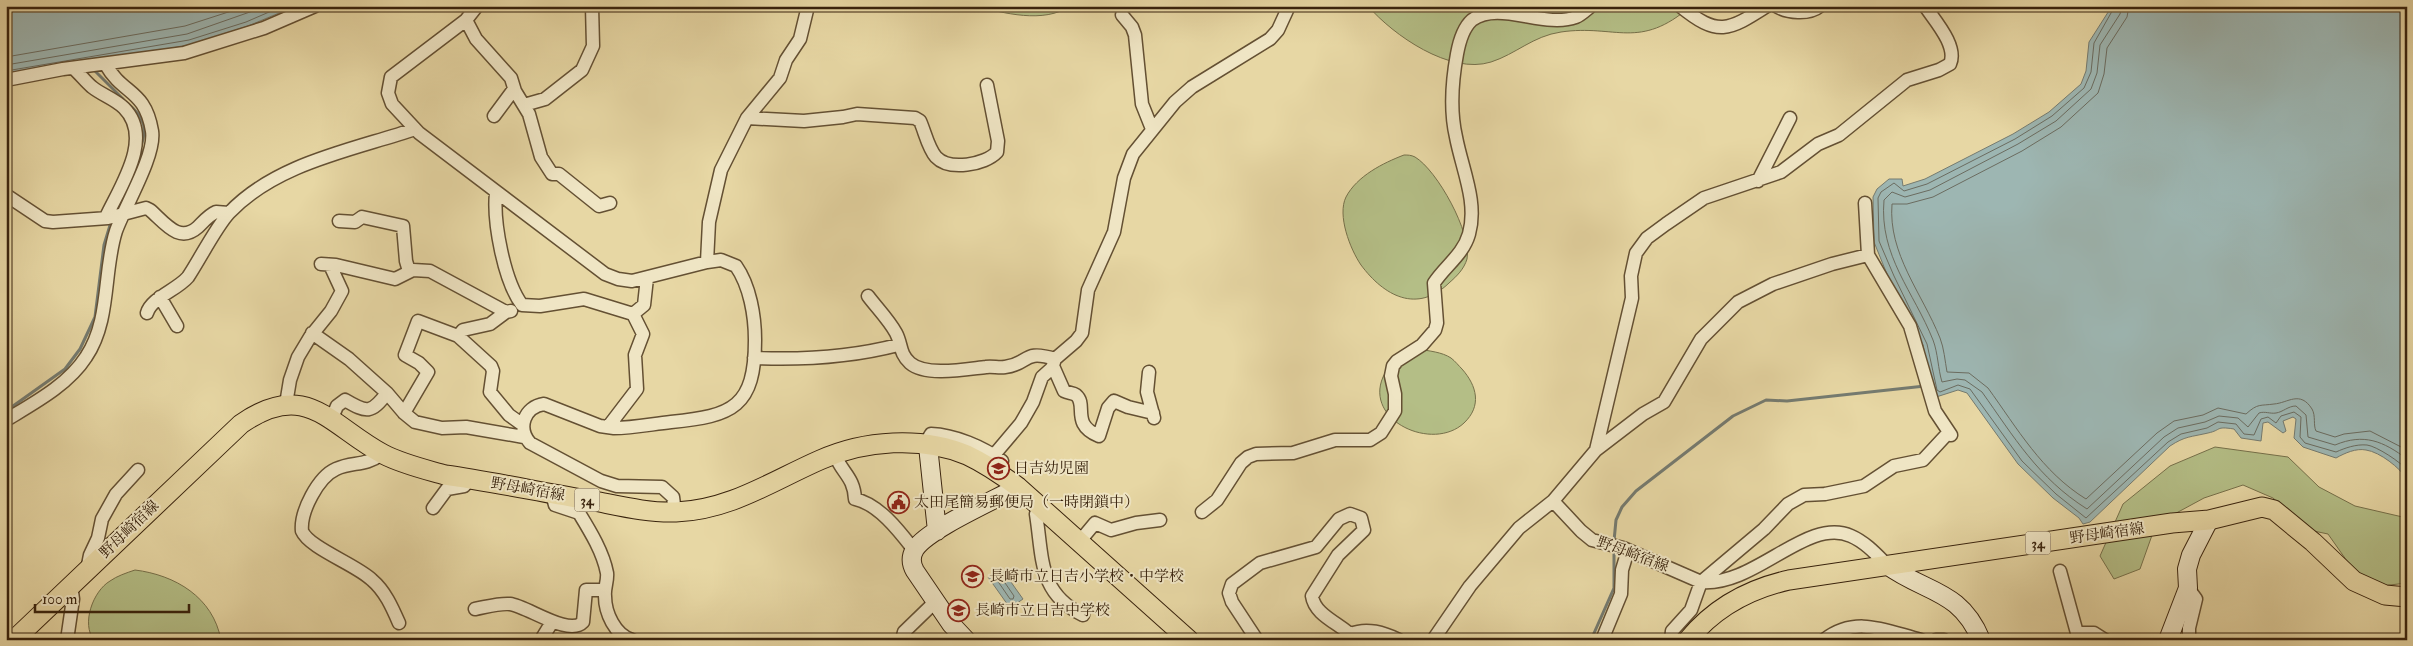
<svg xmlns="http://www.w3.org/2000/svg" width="2413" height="646" font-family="'IM FELL Double Pica','Noto Serif JP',serif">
<rect width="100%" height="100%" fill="#e7d7a4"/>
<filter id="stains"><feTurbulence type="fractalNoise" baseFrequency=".004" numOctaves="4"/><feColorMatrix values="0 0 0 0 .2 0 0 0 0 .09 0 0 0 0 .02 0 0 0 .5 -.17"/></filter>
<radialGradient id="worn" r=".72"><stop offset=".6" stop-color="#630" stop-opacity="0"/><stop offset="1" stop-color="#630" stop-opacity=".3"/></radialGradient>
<path fill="#b4be86" stroke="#76704a" d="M 976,6 L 1070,6 C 1044,24 1003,13 976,6 Z
M 1368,6 L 1691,6 C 1639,51 1616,24 1561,32 C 1533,36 1516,54 1491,62 C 1450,75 1393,35 1368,6 Z
M 1404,155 C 1408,155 1411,155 1415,157 C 1437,170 1472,233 1467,259 C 1464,269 1457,276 1449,283 C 1417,314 1384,296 1361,265 C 1350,249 1337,215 1346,197 C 1357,176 1383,163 1404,155 Z
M 1418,349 C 1429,351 1442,352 1451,358 C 1455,361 1459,366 1462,369 C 1477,386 1482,406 1464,423 C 1433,452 1364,421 1383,377 C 1385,374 1386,369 1388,367 C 1396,359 1409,355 1418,349 Z
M 2215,447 L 2288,457 L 2319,487 L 2355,506 L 2407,518 L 2407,583 L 2381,586 L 2354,571 L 2328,534 L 2309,530 L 2273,498 L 2243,485 L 2204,498 L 2156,524 L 2140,569 L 2114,579 L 2100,556 L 2123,504 L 2170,466 Z
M 135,570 C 175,575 213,597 221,640 L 94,640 C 81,624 93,591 110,581 C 117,576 126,573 135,570 Z"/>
<path fill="#9db6b2" stroke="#757b70" d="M 6,6 L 296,6 L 248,26 L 190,45 L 6,76 Z
M 2112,6 L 2407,6 L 2407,479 C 2400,468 2380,452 2366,450 C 2356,448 2345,453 2336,458 L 2303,447 L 2294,438 L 2296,419 L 2293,417 L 2283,421 L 2286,431 L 2283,433 L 2268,422 L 2263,423 L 2261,441 L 2241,438 L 2234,429 C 2215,426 2222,430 2208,433 C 2191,437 2185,436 2170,446 L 2090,522 L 2083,524 L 2079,518 L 2053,498 L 2018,464 L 1967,393 L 1958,390 L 1933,398 L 1923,345 L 1889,279 L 1874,242 L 1873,197 L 1877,189 L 1889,179 L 1902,179 L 1903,186 L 1925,179 L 2013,134 L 2049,112 L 2081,84 L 2086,71 L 2089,42 Z
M 1001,568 L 1023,599 L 1010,608 L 988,577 Z"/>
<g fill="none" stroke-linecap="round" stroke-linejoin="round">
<path stroke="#6b6c60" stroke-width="1" d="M 2122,6 L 2120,14 L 2100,45 L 2097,73 L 2091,89 L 2056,121 L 2018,144 L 1930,190 L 1905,197 L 1892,192 L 1884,200 C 1879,256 1914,292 1933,340 C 1938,353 1938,369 1942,382 L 1957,379 L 1965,380 L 1982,392 C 2014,437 2038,478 2087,509 L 2164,437 L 2178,428 L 2205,422 L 2219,416 L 2238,418 L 2248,427 L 2259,413 C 2265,411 2270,414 2276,413 C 2283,412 2288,406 2296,406 L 2306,415 L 2308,437 L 2335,445 C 2364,433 2383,441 2407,459
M 2129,6 L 2127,17 L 2107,48 L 2104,74 L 2098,93 L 2061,127 L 2022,151 L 1933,197 L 1907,204 L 1892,204 C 1888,254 1922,293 1940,338 C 1944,348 1945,361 1947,372 L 1969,373 L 1988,388 C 2017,428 2042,472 2086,499 L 2157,433 L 2174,421 L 2203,415 L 2218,408 L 2246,414 C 2258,403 2260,406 2274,404 C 2288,403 2300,390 2312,409 C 2316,416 2313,425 2316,431 L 2335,437 L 2344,434 L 2370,431 L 2407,450
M 6,57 L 185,26 L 247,6
M 6,65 L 187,34 L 267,6
M 6,71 L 189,40 L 246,22 L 283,6
M 1937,390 L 1927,344 L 1894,276 L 1879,241 L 1878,198 L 1881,192 L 1894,183 L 1904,191 L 1927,184 L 2015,139 L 2052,116 L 2084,88 L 2091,72 L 2094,43 L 2115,6
M 1937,390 L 1940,392 L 1958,385 L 1970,389 L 2022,461 L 2056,494 L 2086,518 L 2168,442 L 2181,434 L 2207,428 L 2218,422 L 2236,424 L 2244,434 L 2254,435 L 2261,419 L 2268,417 L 2276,423 L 2281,416 L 2294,412 L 2301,417 L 2300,437 L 2305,443 L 2336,452 C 2345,448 2356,444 2367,445 C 2376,446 2401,462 2407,470
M 997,577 L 1001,577 L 1014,596 L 1013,599 L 1010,599 L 997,580 Z"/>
<path stroke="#757b70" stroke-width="3" d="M 92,68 L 123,99
M 127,103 C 145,118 148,127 140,149
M 6,411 L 65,369 L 80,349 L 95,317 L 104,245 L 111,222
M 1614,541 L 1616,520 L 1622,507 L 1636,491 L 1733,416 L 1766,400 L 1787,401 L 1925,386
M 1591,640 L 1614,588 L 1614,548"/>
<defs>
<path id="street" d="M 477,6 L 466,20 L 391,77 L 388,93 L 392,104 L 419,133 L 605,274 L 618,279 L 632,281 L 707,262 L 721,260 L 736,266 C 750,286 755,316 755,340 C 755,407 733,416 671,422 C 652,424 633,428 614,428 L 600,426 L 544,404 C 524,407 517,428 530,443 L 601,481 L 617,486 L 662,487 L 673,497 L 675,512
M 1680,6 C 1718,37 1728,31 1767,6
M 1776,6 C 1787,13 1809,15 1820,6
M 1122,15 L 1132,27 L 1135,35 L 1142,104 L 1152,129
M 466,20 L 476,39 L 511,78 L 515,91 L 529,114 L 541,157 L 552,174 L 559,174 L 599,206 L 610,203
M 73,68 C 80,74 85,81 92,87 C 102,95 115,99 124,108 C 154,138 120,187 106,217
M 6,80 L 63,69 L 184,53 L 264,28 L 315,6
M 524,105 L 545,99 L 582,70 L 593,46 L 592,6
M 494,116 L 514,89
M 747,118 L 804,121 L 843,117 L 857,114 L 915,118 L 920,121 C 925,132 928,148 936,157 C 949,171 985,165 997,152 L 998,141 L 987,85
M 1758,181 L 1790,118
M 496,193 C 493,222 504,281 522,305 L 540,306 L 584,299 L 633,314
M 6,195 L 45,221 L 53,222 L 108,218 L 146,208 L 150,210 C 165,223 179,244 198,227 C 204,221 209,215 216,212 L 229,213
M 1865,203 L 1868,255 L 1910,326 L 1935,411 L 1951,435
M 339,221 L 355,222 L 362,217 L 403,226 L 406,261 L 409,271
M 707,262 L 709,222 L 721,170 L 747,118 L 780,78 L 786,60 L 800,39 L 808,6
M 321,264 L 336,265 L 395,279 L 413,270 L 430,271 L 506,312
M 868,296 C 877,308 889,320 896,333 C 902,344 899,353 910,363 C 926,377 967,369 986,367 C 992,366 999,368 1005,367 C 1030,364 1022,349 1055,359
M 160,297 L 177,326
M 511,311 L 506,312 L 490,324 L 463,330 L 458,336 L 491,366 L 493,371 L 490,392 L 509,415 L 523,425
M 147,313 C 151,298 177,290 188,277 C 200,259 216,227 229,213 C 276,163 353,150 415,129
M 312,333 L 349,359 L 387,393 L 404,413 L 415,422 L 442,428 L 466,427 L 524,437
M 754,358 C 802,360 852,357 898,345
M 1053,366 L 1064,391 C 1068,393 1073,393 1076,395 C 1088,405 1070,424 1099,436 L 1108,408 L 1114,401 L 1128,407 L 1153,413
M 1149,372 L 1147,392 L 1154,418
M 286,404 L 290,380 L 298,357 L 310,337 L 331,311 L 342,291 L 330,265
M 404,413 L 428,372 L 419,363 L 405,355 L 418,321 L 458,336
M 332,418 L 337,406 L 345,400 C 367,413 371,414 387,393
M 6,420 C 34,403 68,385 86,357 C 111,320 103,271 116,231 C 125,206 156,155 152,131 C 145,89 123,95 106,65
M 608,427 L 637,389 L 635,355 L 643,334 L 633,314 L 644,305 L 647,278
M 928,446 L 928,439 L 931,434 C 955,435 983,447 1002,461
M 1596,450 L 1632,298 L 1631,276 L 1636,253 L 1647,238 L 1666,224 L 1704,198 L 1781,172 L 1818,144 L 1839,135 L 1907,80 L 1939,70 L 1950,64 C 1958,46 1935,21 1925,6
M 382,454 C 364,467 353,461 336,469 C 318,477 300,512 302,531 C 309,548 357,565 372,580 C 385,591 392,607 399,623
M 835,455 C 842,473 854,477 855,499 C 879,504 900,532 914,550
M 994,455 L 1021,423 L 1033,402 L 1042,377 L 1052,368 L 1055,359 L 1076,341 L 1082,333 L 1088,290 L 1114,232 L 1124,178 L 1133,154 L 1175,102 L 1192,87 L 1270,39 L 1278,30 L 1289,6
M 552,494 L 555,505 L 579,513 C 590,531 603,552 607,573 C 608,580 604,589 605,596 C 605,613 615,635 632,640
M 1553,501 L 1581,531 L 1592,540 L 1623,548 L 1701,582 C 1755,587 1807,516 1851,536 C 1865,542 1876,554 1887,565
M 1041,506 L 1036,514 C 1043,558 1038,593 1083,615
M 433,508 L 447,489 L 464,486 L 470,479
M 1202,512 L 1217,500 L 1241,463 L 1248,457 L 1256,454 L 1293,453 L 1335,440 L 1370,440 L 1381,433 L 1395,411 L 1395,394 L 1391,376 L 1393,366 L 1397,361 L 1422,345 L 1435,330 L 1437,323 L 1434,283 C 1445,266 1463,255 1469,234 C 1478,202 1462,169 1456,137 C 1450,111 1452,81 1457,54 C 1459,43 1463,28 1472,20 C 1499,0 1544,29 1576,17 C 1581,15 1586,10 1591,6
M 1080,541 L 1095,523 L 1111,530 L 1136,523 L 1160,520
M 87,570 L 90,555 L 98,538 L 102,519 L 116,494 L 138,470
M 2060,571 L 2077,633 L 2094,633 L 2105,640
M 2188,588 L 2196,599 L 2189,628 L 2189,640
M 475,609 C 486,607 499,603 510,604 C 527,606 569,637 583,622 L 586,590 L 605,590
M 1351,634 C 1367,627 1384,633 1399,640
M 67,640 L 73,599 L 71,585
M 541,640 L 552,622
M 902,640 L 904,632 L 935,602
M 1257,640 L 1232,602 L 1229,593 L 1232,584 L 1260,563 L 1316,547 L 1339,519 L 1350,514 L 1361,518 L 1364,530 L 1338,555 L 1312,596 C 1315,617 1343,624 1356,640
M 1433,640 L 1470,586 L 1519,528 L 1553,501 L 1596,450 L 1643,414 L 1664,402 L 1701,339 L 1738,302 L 1773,284 L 1832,264 L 1868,255
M 1602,640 L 1621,594 L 1622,570 L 1628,550
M 1671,640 L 1672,631 L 1691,610 L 1701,582 L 1764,529 L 1788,504 L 1804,495 L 1825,494 L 1864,486 L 1894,466 L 1923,460 L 1949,432
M 1824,640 C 1856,615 1886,631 1921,640
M 1936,640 L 1944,640"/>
<path id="secondary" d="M 928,446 L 937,531
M 1887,565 C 1925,593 1960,589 1981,640
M 966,640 L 951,624 L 915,571 C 911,564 910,557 915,549 C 928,529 995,500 1018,487
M 2168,640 L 2188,588 L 2187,569 L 2191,555 L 2209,520"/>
<path id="primary" d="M 14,640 L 241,424 C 307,378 330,426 383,454 C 402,464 424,469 445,475 C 495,482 544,493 594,501 C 620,506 648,513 676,512 C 730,510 772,481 820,460 C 864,440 922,436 967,455 C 986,464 1002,475 1018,487 L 1189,640
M 1688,640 C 1714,608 1749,589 1789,580 L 2172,523 L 2209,520 L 2262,507 L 2274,510 L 2313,542 L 2354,581 L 2385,595 L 2407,597"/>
</defs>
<use href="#street" stroke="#645033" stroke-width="15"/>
<use href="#secondary" stroke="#39230d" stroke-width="20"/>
<use href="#primary" stroke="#39230d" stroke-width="21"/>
<use href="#street" stroke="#efe5c4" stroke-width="12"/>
<use href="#secondary" stroke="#efe5c4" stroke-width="18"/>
<use href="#primary" stroke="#e7d7a4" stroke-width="19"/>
</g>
<defs>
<symbol id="school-ring" viewBox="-11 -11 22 22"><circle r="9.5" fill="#efe5c4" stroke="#8f2418" stroke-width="1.5"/><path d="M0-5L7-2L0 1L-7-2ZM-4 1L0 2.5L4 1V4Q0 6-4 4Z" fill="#8f2418"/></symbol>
<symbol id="civic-ring" viewBox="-11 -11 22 22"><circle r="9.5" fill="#efe5c4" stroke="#8f2418" stroke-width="1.5"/><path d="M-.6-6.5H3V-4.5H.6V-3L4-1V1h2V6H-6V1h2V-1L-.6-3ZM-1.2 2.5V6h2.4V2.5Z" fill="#8f2418"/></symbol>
</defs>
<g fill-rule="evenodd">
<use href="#school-ring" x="986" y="456" width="25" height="25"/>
<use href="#civic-ring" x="886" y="490" width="25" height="25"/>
<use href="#school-ring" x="960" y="564" width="25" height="25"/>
<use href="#school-ring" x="946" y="598" width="25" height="25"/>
</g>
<g text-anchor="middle" stroke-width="4" stroke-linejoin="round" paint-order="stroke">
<g fill="#efe5c4" stroke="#705d44" stroke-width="1">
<rect x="574.5" y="488.5" width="25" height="23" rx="4"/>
<rect x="2025.5" y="531.5" width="25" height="23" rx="4"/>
</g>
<g font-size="14" font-weight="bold" fill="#39230d">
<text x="587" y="505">34</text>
<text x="2038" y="548">34</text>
</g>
<g font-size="15" fill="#39230d" stroke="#efe5c4" text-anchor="start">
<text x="1014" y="473">日吉幼児園</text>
<text x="914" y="507">太田尾簡易郵便局（一時閉鎖中）</text>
<text x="989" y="581">長崎市立日吉小学校・中学校</text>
<text x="975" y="615">長崎市立日吉中学校</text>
</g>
<g font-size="15" fill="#39230d" stroke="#efe5c4">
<text transform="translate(528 489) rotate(10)" y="5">野母崎宿線</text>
<text transform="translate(129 529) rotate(-44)" y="5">野母崎宿線</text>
<text transform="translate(2107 533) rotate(-8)" y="5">野母崎宿線</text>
<text transform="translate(1633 554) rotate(20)" y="5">野母崎宿線</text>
</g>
</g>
<rect width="2413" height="646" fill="none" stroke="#e7d7a4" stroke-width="25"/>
<rect x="8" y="8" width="2398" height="631" fill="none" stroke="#39230d" stroke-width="2.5"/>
<rect x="12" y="12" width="2388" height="621" fill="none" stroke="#39230d"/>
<path d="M35 604v8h154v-8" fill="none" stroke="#39230d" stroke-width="2.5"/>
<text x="42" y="604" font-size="15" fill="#39230d" stroke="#efe5c4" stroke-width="4" paint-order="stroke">100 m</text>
<rect width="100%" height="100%" filter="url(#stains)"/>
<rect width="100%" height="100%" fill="url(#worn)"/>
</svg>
